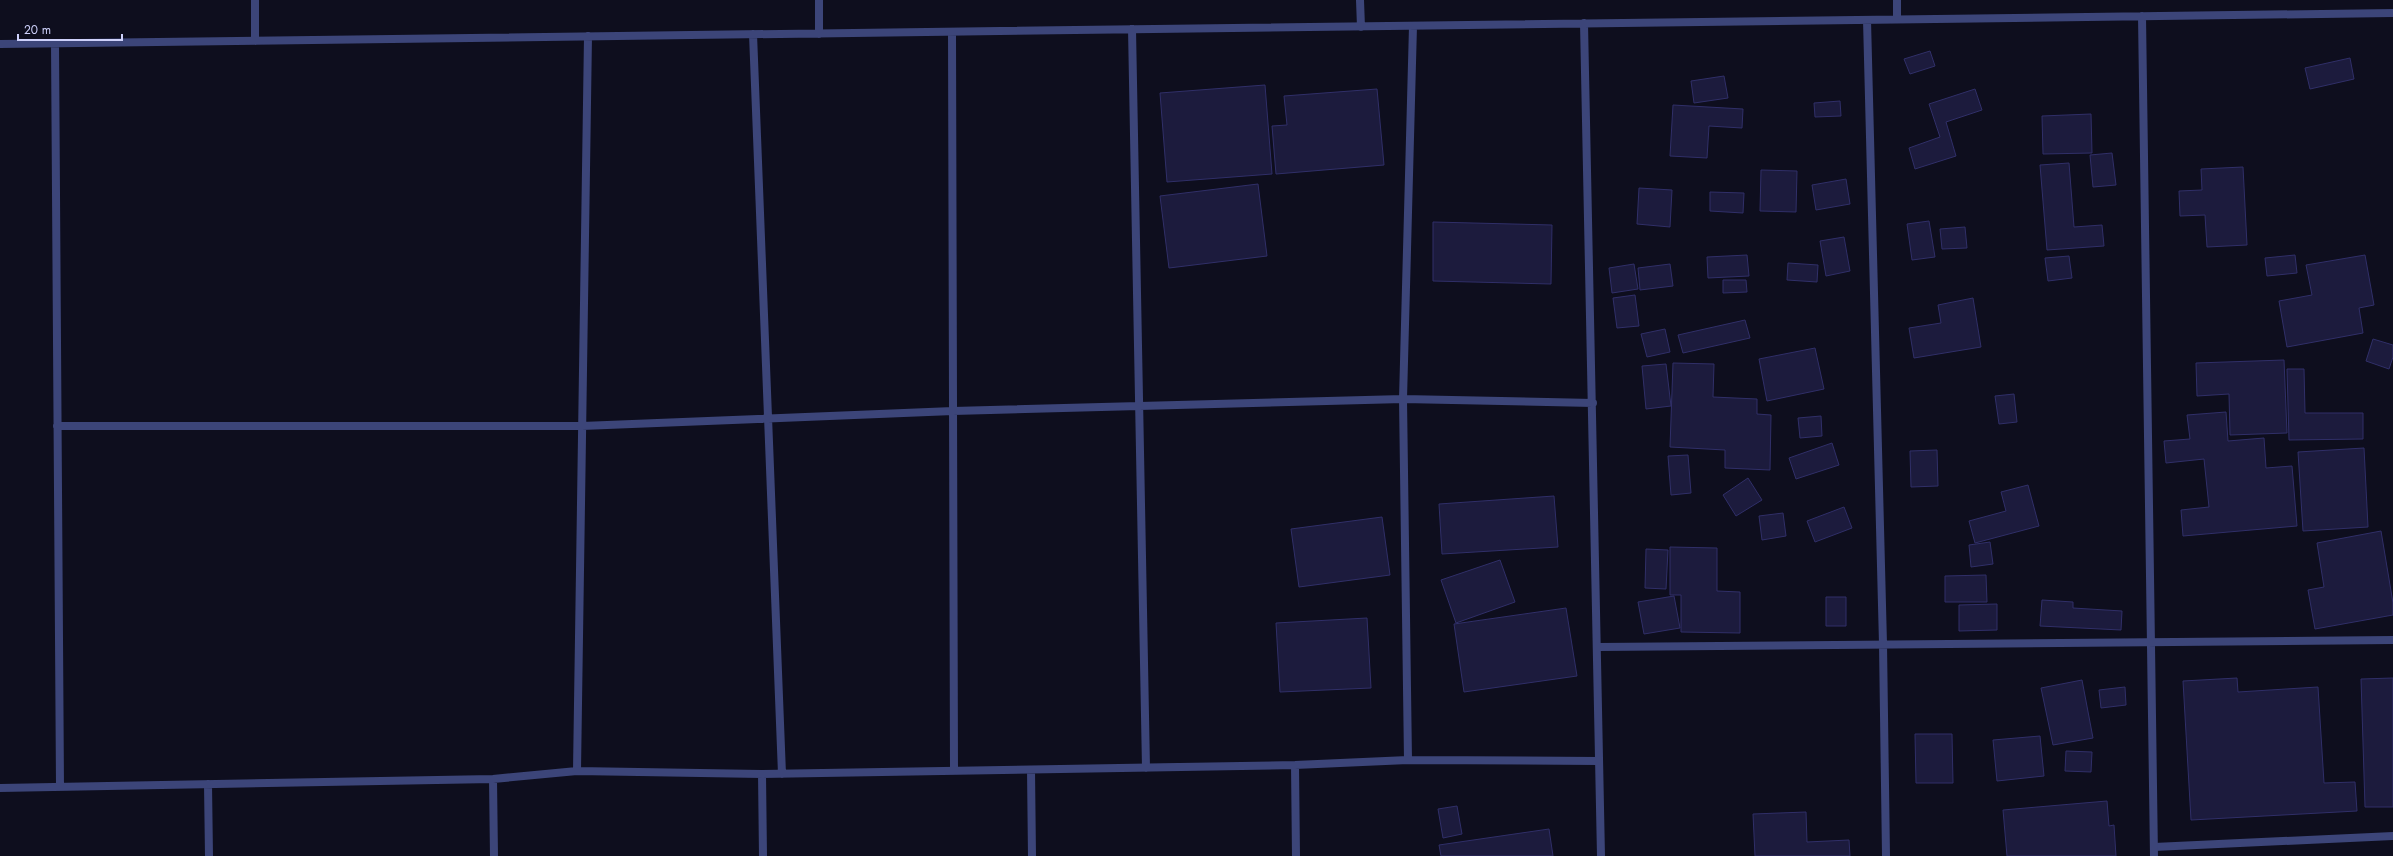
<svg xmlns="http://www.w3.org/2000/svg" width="2393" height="856" font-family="Jost,sans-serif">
<rect width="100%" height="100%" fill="#0e0e1e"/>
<path fill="#1c1b3d" stroke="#302f68" d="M 1930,51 L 1935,66 L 1910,74 L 1904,59 Z
M 2350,58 L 2354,79 L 2310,89 L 2305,68 Z
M 1724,76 L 1728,98 L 1694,103 L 1691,81 Z
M 1265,85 L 1272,174 L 1167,182 L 1160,93 Z
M 1377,89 L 1384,165 L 1276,174 L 1272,126 L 1287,125 L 1284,96 Z
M 1975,89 L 1982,110 L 1946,122 L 1956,156 L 1915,169 L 1909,148 L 1940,137 L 1929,104 Z
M 1840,101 L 1841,116 L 1815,117 L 1814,103 Z
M 1673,105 L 1743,109 L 1742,128 L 1709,126 L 1707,158 L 1670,156 Z
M 2091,114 L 2092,153 L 2043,154 L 2042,116 Z
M 2112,153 L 2116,185 L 2093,187 L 2090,155 Z
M 2069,163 L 2074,227 L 2102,225 L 2104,246 L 2047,250 L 2040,165 Z
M 2243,167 L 2247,245 L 2207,247 L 2205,215 L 2180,216 L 2179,191 L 2202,190 L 2201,169 Z
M 1761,170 L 1797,171 L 1796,212 L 1760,211 Z
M 1846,179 L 1850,204 L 1816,210 L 1812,185 Z
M 1258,184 L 1267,256 L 1169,268 L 1160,196 Z
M 1639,188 L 1672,190 L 1670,227 L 1637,224 Z
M 1710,192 L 1744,193 L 1743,213 L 1710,211 Z
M 1929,221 L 1935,257 L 1912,260 L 1907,224 Z
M 1433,222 L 1552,225 L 1551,284 L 1433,281 Z
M 1965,227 L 1967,248 L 1942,249 L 1940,229 Z
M 1844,237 L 1850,271 L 1826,276 L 1820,241 Z
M 1747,255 L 1749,276 L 1708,278 L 1707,257 Z
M 2295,255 L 2297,273 L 2267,276 L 2265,258 Z
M 2365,255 L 2374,305 L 2359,308 L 2363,333 L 2287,347 L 2279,301 L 2312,295 L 2306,265 Z
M 2069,256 L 2072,278 L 2048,281 L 2045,258 Z
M 1788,263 L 1818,265 L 1817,282 L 1787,280 Z
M 1634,264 L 1638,289 L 1612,293 L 1609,268 Z
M 1670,264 L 1673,286 L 1640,290 L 1638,268 Z
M 1723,280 L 1746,280 L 1747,292 L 1723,293 Z
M 1635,295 L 1639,326 L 1617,328 L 1613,298 Z
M 1973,298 L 1981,347 L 1914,358 L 1909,328 L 1941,323 L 1938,305 Z
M 1745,320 L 1750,338 L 1683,353 L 1678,335 Z
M 1665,329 L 1670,352 L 1647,357 L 1641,334 Z
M 2373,339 L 2393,345 L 2393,357 L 2389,369 L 2366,361 Z
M 1815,348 L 1824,389 L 1767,401 L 1759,359 Z
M 2284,360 L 2287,433 L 2230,435 L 2229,394 L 2197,396 L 2196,363 Z
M 1673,363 L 1714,364 L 1713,397 L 1757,399 L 1757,414 L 1771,415 L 1770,470 L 1725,468 L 1725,450 L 1670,447 Z
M 1666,364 L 1671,406 L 1646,409 L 1642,366 Z
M 2287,369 L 2304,369 L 2305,413 L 2363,413 L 2363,439 L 2289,440 Z
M 2014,394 L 2017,422 L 1999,424 L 1995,396 Z
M 2226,412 L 2228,441 L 2264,438 L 2266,468 L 2292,466 L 2297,526 L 2183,536 L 2181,510 L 2209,507 L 2204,459 L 2166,463 L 2164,441 L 2190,439 L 2187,415 Z
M 1821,416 L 1822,436 L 1800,438 L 1798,418 Z
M 1832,443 L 1839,465 L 1796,479 L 1789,458 Z
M 2364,448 L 2368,527 L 2303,531 L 2298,452 Z
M 1937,450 L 1938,486 L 1911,487 L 1910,451 Z
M 1688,455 L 1691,493 L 1671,495 L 1668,456 Z
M 1748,478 L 1762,500 L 1736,516 L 1723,495 Z
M 2028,485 L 2039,526 L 1975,543 L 1969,521 L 2006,511 L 2001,492 Z
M 1554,496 L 1558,547 L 1442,554 L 1439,504 Z
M 1844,507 L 1852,528 L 1815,542 L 1807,521 Z
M 1783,513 L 1786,536 L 1762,540 L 1759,516 Z
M 1382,517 L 1390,575 L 1299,587 L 1291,529 Z
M 2381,531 L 2393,603 L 2393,615 L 2315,629 L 2308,590 L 2324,587 L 2317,543 Z
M 1990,542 L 1993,564 L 1971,567 L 1969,545 Z
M 1670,547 L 1717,548 L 1717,591 L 1740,592 L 1740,633 L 1681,632 L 1681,595 L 1670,595 Z
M 1646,549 L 1668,550 L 1666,589 L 1645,588 Z
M 1500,560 L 1515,602 L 1456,623 L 1441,580 Z
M 1986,575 L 1987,602 L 1945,602 L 1945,576 Z
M 1674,596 L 1680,628 L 1644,634 L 1638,602 Z
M 1826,597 L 1846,597 L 1846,626 L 1826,626 Z
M 2042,600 L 2073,602 L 2073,608 L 2122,611 L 2121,630 L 2040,626 Z
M 1997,604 L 1997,630 L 1959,631 L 1959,605 Z
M 1566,608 L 1577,676 L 1464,692 L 1454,624 Z
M 1367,618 L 1371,688 L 1280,692 L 1276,623 Z
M 2237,678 L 2238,692 L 2318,687 L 2324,783 L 2355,782 L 2357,811 L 2191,820 L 2183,681 Z
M 2393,678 L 2393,807 L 2365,807 L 2361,679 Z
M 2082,680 L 2093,738 L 2053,745 L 2041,688 Z
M 2125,687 L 2126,705 L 2101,708 L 2099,690 Z
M 1915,734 L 1952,734 L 1953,783 L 1916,783 Z
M 2040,736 L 2044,776 L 1997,781 L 1993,740 Z
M 2066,751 L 2092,752 L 2091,772 L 2065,771 Z
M 2107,801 L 2109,826 L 2114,825 L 2116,856 L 2007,856 L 2003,810 Z
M 1457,806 L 1462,834 L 1443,838 L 1438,809 Z
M 1806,812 L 1807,842 L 1849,840 L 1850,856 L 1755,856 L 1753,814 Z
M 1549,829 L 1553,856 L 1441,856 L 1439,845 Z"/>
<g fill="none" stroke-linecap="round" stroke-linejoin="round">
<path stroke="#3c4579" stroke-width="8" d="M 2154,847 L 2393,836"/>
<path stroke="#3c4579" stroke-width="8" d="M 255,0 L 255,41
M 819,0 L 819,34
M 1360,0 L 1361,27
M 1897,0 L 1897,19
M 2142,16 L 2154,856
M 1867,20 L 1883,644 L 1886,856
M 1584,23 L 1601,856
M 1132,29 L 1146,768
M 952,32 L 954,771
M 753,34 L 782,774
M 0,44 L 2393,13
M 55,44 L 60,787
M 57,426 L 582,426 L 953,411 L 1403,399 L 1593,403
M 1598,647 L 2393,640
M 1408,760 L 1403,399 L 1413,26
M 1295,765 L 1296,856
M 1031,770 L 1032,856
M 577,771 L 588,36
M 762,774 L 763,856
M 493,779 L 494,856
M 208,784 L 209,856
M 0,788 L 493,779 L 577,771 L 762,774 L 1295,765 L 1408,760 L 1599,761"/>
</g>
<path d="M18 34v6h104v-6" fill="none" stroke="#ced1fb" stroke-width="2"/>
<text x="24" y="34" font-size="12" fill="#ced1fb" stroke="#0e0e1e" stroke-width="3" paint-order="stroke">20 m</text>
</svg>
